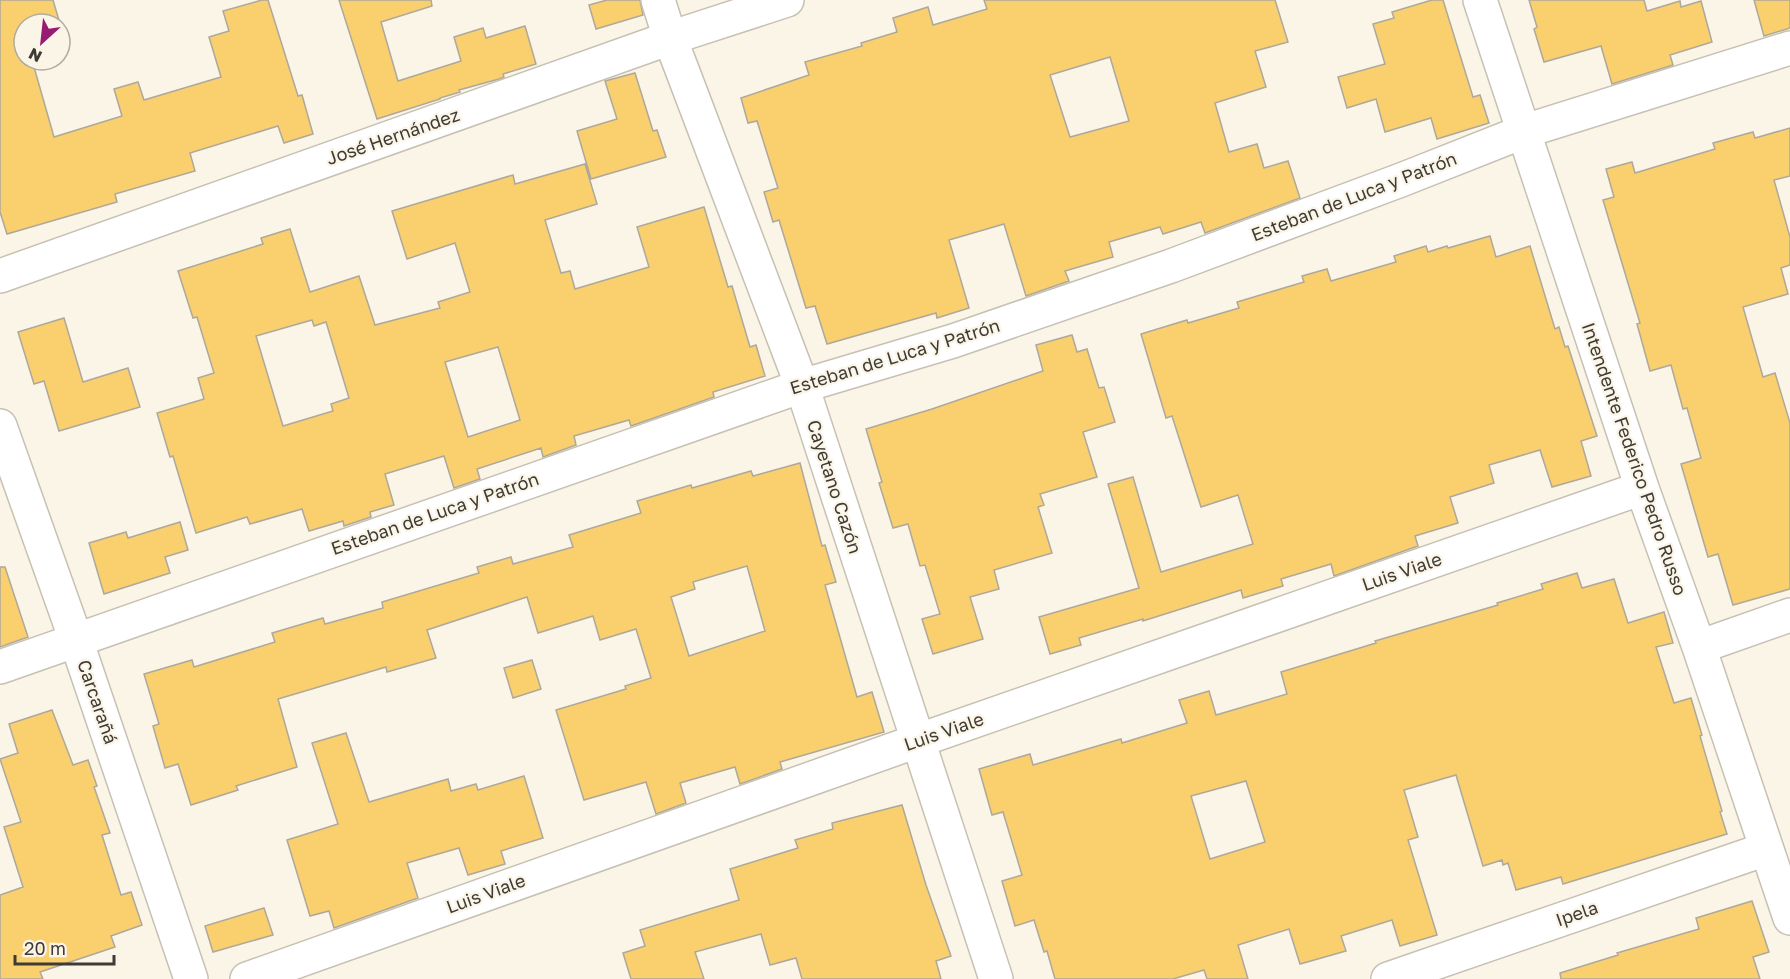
<svg xmlns="http://www.w3.org/2000/svg" width="1790" height="979" font-family="'Golos Text',sans-serif">
<rect width="100%" height="100%" fill="#fbf5e7"/>
<path fill="#fad06f" stroke="#aea89b" stroke-width="1.5" fill-rule="evenodd" d="M 0,0 L 53,0 L 60,24 L 24,24 L 24,60 L 32,60 L 54,137 L 122,116 L 114,89 L 138,82 L 144,100 L 221,77 L 209,37 L 229,31 L 223,11 L 262,0 L 268,0 L 298,96 L 302,95 L 313,134 L 284,143 L 278,126 L 190,153 L 195,171 L 115,194 L 117,202 L 7,234 L 0,212 Z
M 339,0 L 431,0 L 432,6 L 381,22 L 398,81 L 461,61 L 454,37 L 483,28 L 486,38 L 525,26 L 536,64 L 503,74 L 504,77 L 499,79 L 459,90 L 460,92 L 440,98 L 440,99 L 377,119 Z
M 607,0 L 640,0 L 643,15 L 596,29 L 589,5 Z
M 984,0 L 1275,0 L 1288,42 L 1255,51 L 1266,87 L 1215,103 L 1229,152 L 1257,144 L 1264,168 L 1288,161 L 1300,198 L 1205,233 L 1201,222 L 1163,234 L 1160,227 L 1109,242 L 1113,257 L 1065,271 L 1069,281 L 1026,296 L 1004,224 L 949,240 L 969,308 L 937,318 L 936,313 L 827,344 L 815,306 L 806,308 L 779,220 L 773,222 L 764,192 L 778,188 L 757,121 L 748,123 L 741,98 L 809,75 L 805,62 L 862,46 L 861,43 L 897,32 L 893,18 L 928,7 L 933,25 L 987,9 ZM 1110,57 L 1129,121 L 1070,137 L 1050,75 Z
M 1432,0 L 1443,0 L 1473,97 L 1480,95 L 1489,123 L 1437,139 L 1431,118 L 1385,132 L 1376,99 L 1347,108 L 1338,77 L 1385,64 L 1373,24 L 1394,18 L 1392,12 Z
M 1529,0 L 1644,0 L 1647,11 L 1680,1 L 1681,7 L 1701,1 L 1712,42 L 1670,55 L 1673,65 L 1612,84 L 1601,46 L 1544,62 L 1534,29 L 1537,27 Z
M 1754,0 L 1790,0 L 1790,28 L 1764,36 Z
M 635,73 L 653,131 L 657,130 L 666,157 L 591,179 L 577,131 L 617,119 L 605,81 Z
M 1790,128 L 1790,176 L 1774,180 L 1790,237 L 1790,265 L 1781,268 L 1788,294 L 1743,307 L 1763,377 L 1775,373 L 1790,423 L 1790,589 L 1733,605 L 1718,554 L 1708,557 L 1681,464 L 1701,458 L 1687,408 L 1683,409 L 1671,365 L 1650,371 L 1637,324 L 1640,323 L 1603,200 L 1614,197 L 1606,169 L 1632,162 L 1635,173 L 1715,149 L 1713,143 L 1753,132 L 1755,138 Z
M 585,164 L 597,204 L 545,220 L 561,273 L 570,271 L 575,289 L 649,267 L 637,227 L 704,207 L 728,287 L 732,286 L 750,347 L 756,345 L 765,376 L 713,392 L 714,397 L 631,426 L 629,420 L 574,436 L 576,445 L 543,457 L 541,448 L 477,469 L 480,479 L 454,488 L 444,456 L 385,474 L 394,505 L 370,512 L 371,517 L 344,526 L 343,521 L 309,531 L 302,509 L 250,524 L 247,517 L 196,533 L 173,456 L 170,457 L 157,413 L 204,399 L 198,378 L 214,373 L 197,317 L 193,318 L 178,271 L 263,244 L 261,238 L 290,229 L 310,292 L 359,276 L 375,325 L 440,308 L 438,302 L 470,292 L 455,243 L 407,259 L 392,211 L 513,175 L 515,184 ZM 312,320 L 314,326 L 326,322 L 349,398 L 331,404 L 333,411 L 283,426 L 256,336 ZM 498,347 L 520,420 L 468,437 L 445,362 Z
M 1490,236 L 1496,257 L 1530,246 L 1555,329 L 1559,327 L 1565,347 L 1568,346 L 1597,436 L 1581,441 L 1591,476 L 1552,487 L 1540,450 L 1489,465 L 1494,483 L 1450,497 L 1458,523 L 1415,536 L 1418,546 L 1334,576 L 1331,564 L 1281,579 L 1283,586 L 1243,598 L 1241,590 L 1143,621 L 1143,619 L 1079,638 L 1081,645 L 1050,654 L 1039,617 L 1139,588 L 1108,484 L 1133,477 L 1161,572 L 1253,544 L 1238,495 L 1201,507 L 1172,416 L 1166,418 L 1141,334 L 1187,320 L 1188,323 L 1239,308 L 1237,302 L 1304,282 L 1302,276 L 1327,269 L 1331,281 L 1396,262 L 1394,256 L 1426,246 L 1428,252 L 1447,246 L 1448,248 Z
M 64,318 L 83,382 L 128,368 L 140,407 L 59,431 L 44,381 L 34,384 L 18,332 Z
M 1072,335 L 1077,352 L 1087,349 L 1099,388 L 1104,387 L 1115,422 L 1083,432 L 1097,477 L 1040,494 L 1044,505 L 1038,507 L 1052,553 L 994,570 L 999,589 L 970,597 L 983,639 L 933,654 L 922,619 L 940,614 L 925,565 L 920,566 L 908,524 L 893,528 L 879,483 L 882,482 L 866,429 L 932,409 L 1043,371 L 1036,345 Z
M 800,463 L 822,546 L 825,545 L 836,582 L 825,585 L 857,697 L 872,692 L 884,732 L 780,762 L 782,769 L 740,784 L 735,767 L 680,783 L 686,803 L 656,814 L 646,782 L 584,800 L 556,710 L 626,689 L 625,686 L 651,678 L 636,629 L 600,640 L 593,616 L 538,633 L 527,597 L 427,630 L 436,658 L 387,672 L 386,667 L 278,699 L 297,767 L 236,786 L 238,790 L 191,805 L 178,764 L 165,768 L 153,726 L 159,724 L 144,674 L 192,660 L 194,667 L 275,642 L 272,633 L 323,618 L 325,624 L 383,608 L 382,602 L 479,573 L 477,567 L 511,557 L 513,564 L 573,547 L 569,535 L 641,513 L 637,501 L 691,485 L 692,488 L 751,471 L 753,476 ZM 747,566 L 765,631 L 689,656 L 671,597 L 695,589 L 693,582 Z
M 180,522 L 188,550 L 165,557 L 170,573 L 104,594 L 89,543 L 126,532 L 128,538 Z
M 0,567 L 5,567 L 28,637 L 0,647 Z
M 1577,573 L 1582,588 L 1614,579 L 1628,623 L 1664,612 L 1673,643 L 1656,647 L 1674,703 L 1691,698 L 1702,735 L 1700,736 L 1722,811 L 1720,812 L 1727,834 L 1563,884 L 1561,877 L 1516,890 L 1508,863 L 1503,865 L 1502,860 L 1483,866 L 1456,775 L 1404,790 L 1418,837 L 1408,840 L 1437,935 L 1400,946 L 1392,920 L 1341,936 L 1346,951 L 1300,964 L 1289,929 L 1238,945 L 1248,979 L 1207,979 L 1204,970 L 1173,979 L 1055,979 L 1047,951 L 1044,952 L 1034,920 L 1015,926 L 1002,881 L 1022,875 L 1003,812 L 992,815 L 979,769 L 1030,754 L 1033,765 L 1121,739 L 1122,743 L 1187,723 L 1179,700 L 1209,691 L 1216,715 L 1287,694 L 1281,672 L 1376,643 L 1375,641 L 1498,605 L 1497,603 L 1543,589 L 1541,584 ZM 1246,781 L 1265,842 L 1210,859 L 1191,796 Z
M 532,660 L 541,689 L 513,698 L 504,668 Z
M 52,710 L 73,765 L 88,760 L 97,786 L 94,787 L 110,833 L 102,835 L 121,895 L 131,892 L 142,925 L 111,936 L 115,947 L 40,972 L 43,979 L 0,979 L 0,895 L 23,887 L 4,827 L 21,822 L 0,759 L 18,753 L 9,724 Z
M 346,733 L 369,802 L 448,779 L 451,791 L 476,784 L 478,790 L 524,776 L 543,838 L 501,851 L 505,864 L 468,875 L 459,848 L 407,863 L 418,898 L 334,928 L 329,911 L 310,916 L 287,840 L 338,824 L 312,743 Z
M 902,805 L 926,885 L 951,956 L 936,961 L 941,979 L 802,979 L 796,958 L 770,965 L 761,934 L 695,952 L 704,979 L 631,979 L 623,953 L 645,946 L 640,930 L 739,900 L 730,869 L 798,848 L 795,840 L 833,829 L 832,823 Z
M 1752,901 L 1769,952 L 1753,957 L 1760,979 L 1561,979 L 1560,973 L 1618,955 L 1617,953 L 1699,929 L 1696,918 Z
M 264,908 L 273,935 L 213,952 L 205,926 Z"/>
<g fill="none" stroke-linecap="round" stroke-linejoin="round">
<defs>
<path id="minor" d="M 658,0 L 670,38 L 802,386 L 996,979
M 1480,0 L 1642,488 L 1699,647 L 1790,918
M 0,276 L 670,38 L 787,0
M 0,426 L 76,640 L 191,979
M 1699,647 L 1790,615
M 0,667 L 802,386 L 953,341 L 1171,266 L 1401,180 L 1525,131 L 1790,48
M 247,979 L 917,741 L 1642,488
M 1388,979 L 1766,849"/>
</defs>
<use href="#minor" stroke="#c7c1b4" stroke-width="36"/>
<use href="#minor" stroke="#fff" stroke-width="33"/>
</g>
<g text-anchor="middle" stroke-width="4.5" stroke-linejoin="round" paint-order="stroke">
<g font-size="18" fill="#3e3b36" stroke="#fbf5e7">
<text transform="translate(393 137) rotate(-19)" y="6">José Hernández</text>
<text transform="translate(1354 197) rotate(-21)" y="6">Esteban de Luca y Patrón</text>
<text transform="translate(895 357) rotate(-17)" y="6">Esteban de Luca y Patrón</text>
<text transform="translate(1634 459) rotate(71)" y="6">Intendente Federico Pedro Russo</text>
<text transform="translate(834 487) rotate(72)" y="6">Cayetano Cazón</text>
<text transform="translate(435 514) rotate(-19)" y="6">Esteban de Luca y Patrón</text>
<text transform="translate(1402 572) rotate(-19)" y="6">Luis Viale</text>
<text transform="translate(97 702) rotate(71)" y="6">Carcarañá</text>
<text transform="translate(944 732) rotate(-19)" y="6">Luis Viale</text>
<text transform="translate(486 894) rotate(-20)" y="6">Luis Viale</text>
<text transform="translate(1577 914) rotate(-19)" y="6">Ipela</text>
</g>
</g>
<g transform="translate(42 42) rotate(207)"><circle r="28" fill="#fbf5e7" stroke="#afaba0" stroke-width="1.5"/>
<path d="M0-4.5L10 22L0 15L-10 22Z" fill="#971a74"/>
<text y="-9" font-size="16" font-weight="bold" text-anchor="middle" fill="#3e3b36">N</text>
</g>
<path d="M15 955v9h99v-9" fill="none" stroke="#3e3b36" stroke-width="3"/>
<text x="24" y="955" font-size="18" fill="#3e3b36" stroke="#fbf5e7" stroke-width="4.5" paint-order="stroke">20 m</text>
</svg>
